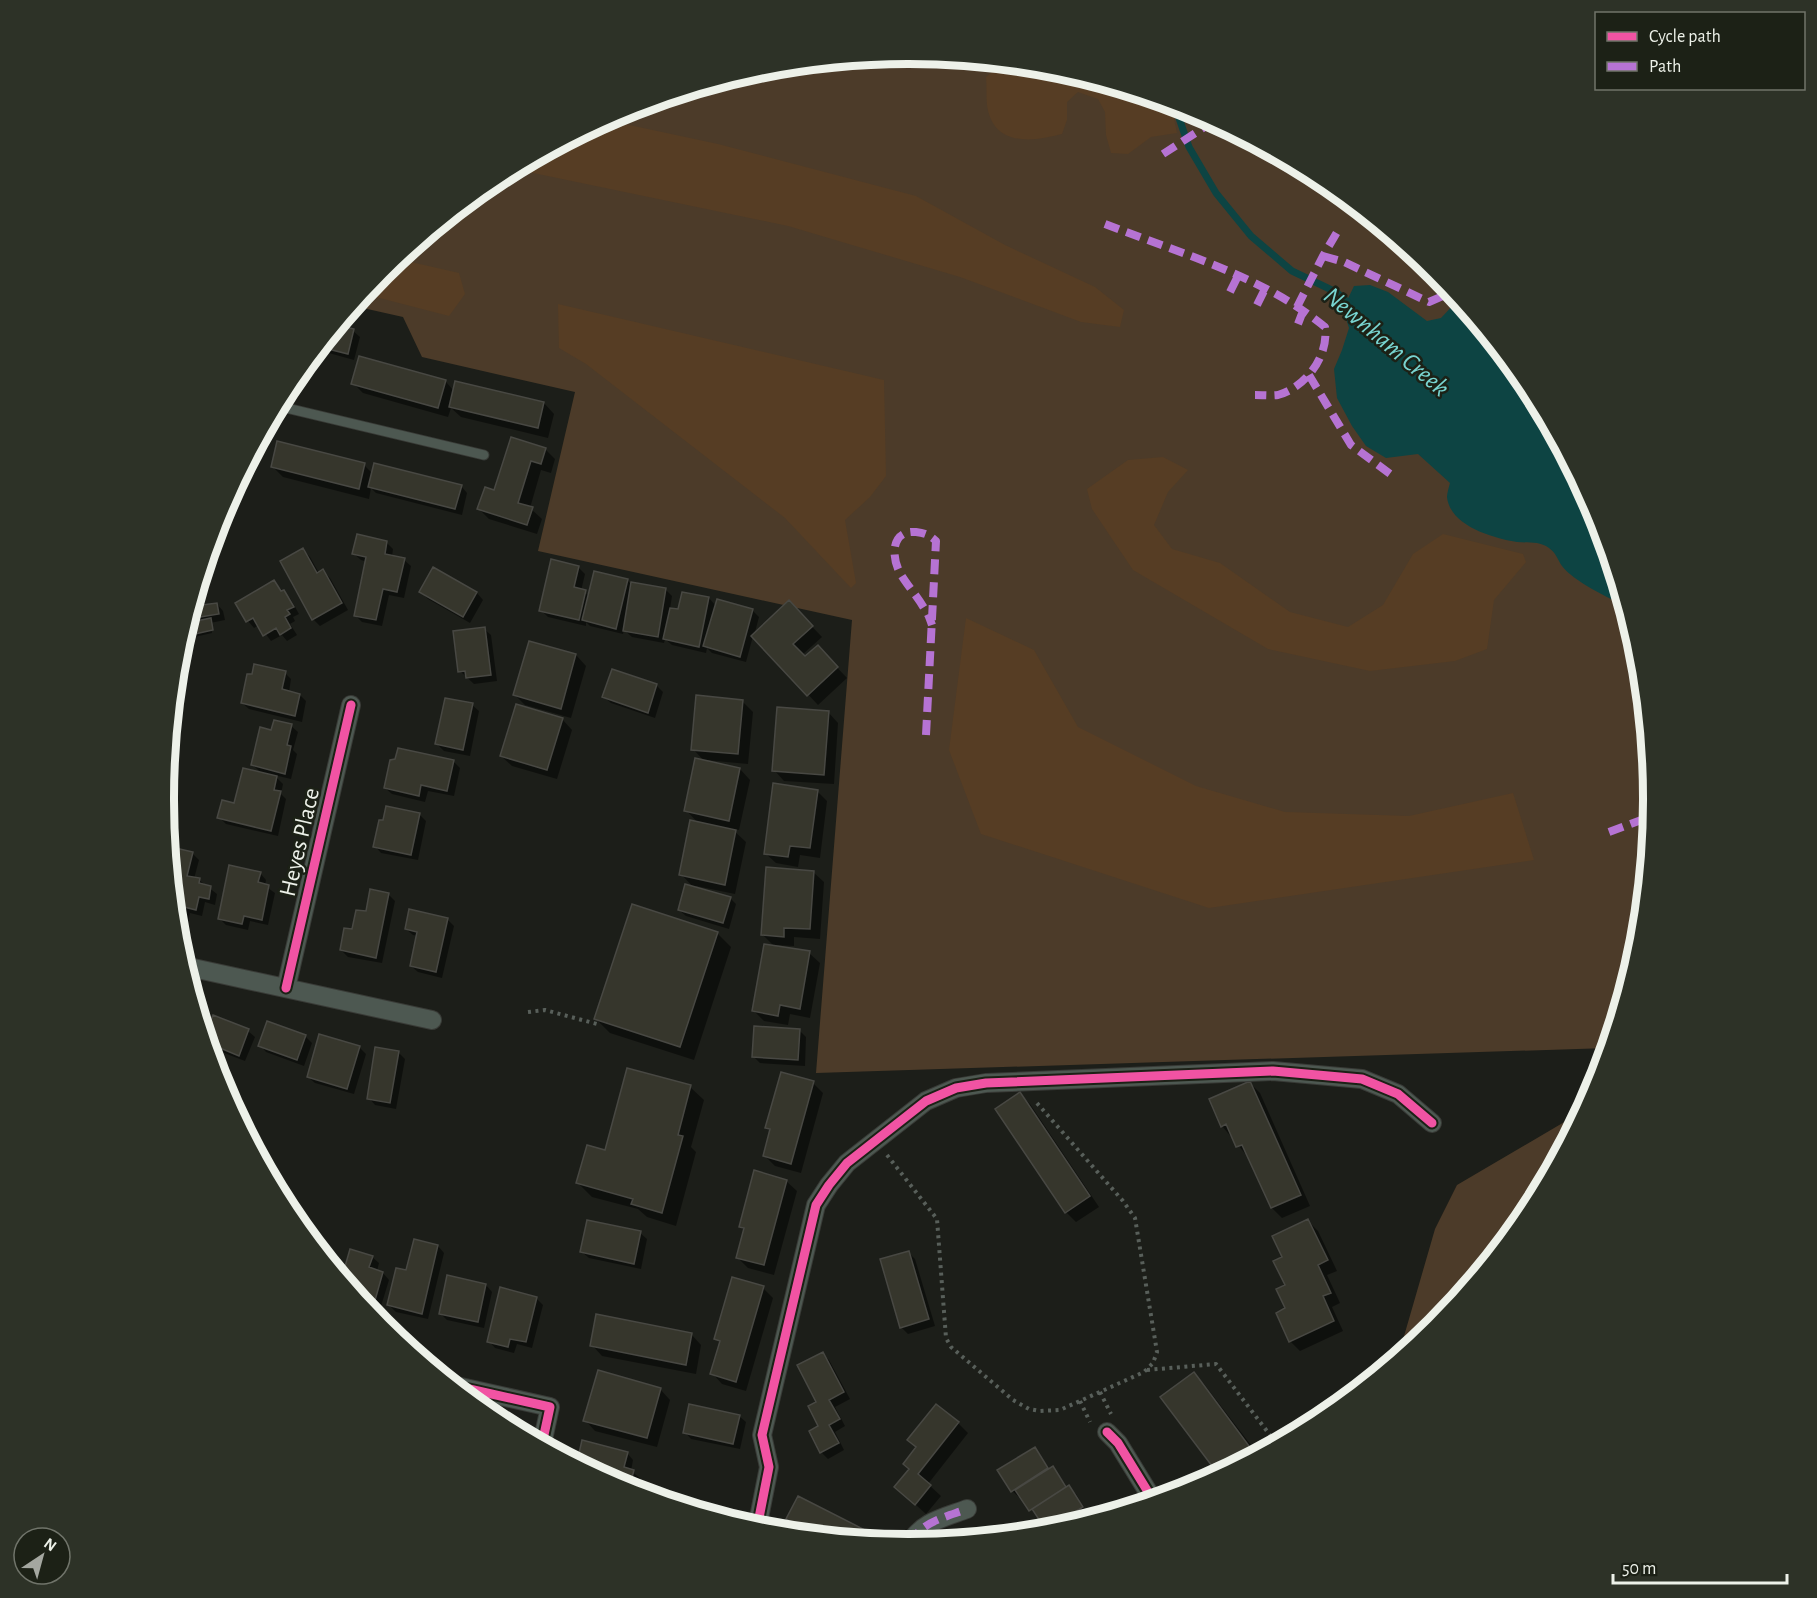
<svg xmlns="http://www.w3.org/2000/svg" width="1817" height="1598" font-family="'Alegreya Sans',sans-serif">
<rect width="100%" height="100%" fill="#1c1e19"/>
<path fill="#4c3b29" d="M 909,54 L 1054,68 L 1194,111 L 1323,180 L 1436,272 L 1528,385 L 1597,514 L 1639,654 L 1653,799 L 1639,945 L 1608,1048 L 816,1073 L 852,620 L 538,551 L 575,392 L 422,357 L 403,317 L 354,306 L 382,272 L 495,179 L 624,111 L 764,68 Z
M 1583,1111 L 1528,1213 L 1435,1326 L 1398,1357 L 1435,1229 L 1457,1185 Z"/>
<path fill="#563d24" d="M 1003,63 L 1054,68 L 1171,104 L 1177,133 L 1151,137 L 1128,154 L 1111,153 L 1106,135 L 1105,112 L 1098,99 L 1078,92 L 1067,102 L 1067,120 L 1062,134 C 1032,142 993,147 987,105 C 986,96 987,86 986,77 Z
M 606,120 L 718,144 L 916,196 L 1005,245 L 1095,287 L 1124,310 L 1120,327 L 1081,322 L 960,277 L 788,226 L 514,169 Z
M 398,259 L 459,273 L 465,294 L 449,316 L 364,294 L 382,272 Z
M 558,304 L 884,380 L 886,476 L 870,497 L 845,520 L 856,583 L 851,588 L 785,518 L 586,364 L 559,348 Z
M 1163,457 L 1188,470 L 1168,492 L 1154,525 L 1172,549 L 1220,563 L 1290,612 L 1348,627 L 1383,605 L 1413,554 L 1443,534 L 1523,554 L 1526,562 L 1494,600 L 1487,649 L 1455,661 L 1370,671 L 1268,649 L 1133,570 L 1092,509 L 1087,489 L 1128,460 Z
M 966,618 L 1034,650 L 1078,727 L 1196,786 L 1285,812 L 1409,816 L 1513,793 L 1534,860 L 1209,908 L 981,834 L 949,750 Z"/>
<path fill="#0d4443" d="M 1370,285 L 1388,292 L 1427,321 L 1441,318 L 1458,300 L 1528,385 L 1597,514 L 1625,606 C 1609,598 1573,581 1562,566 C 1557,559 1557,554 1549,548 C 1539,541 1529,543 1517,542 C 1493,538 1450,526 1447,497 C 1447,493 1449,487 1450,483 L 1418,454 L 1386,458 L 1366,446 L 1352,426 L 1337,398 L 1334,369 L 1342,350 L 1349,328 L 1343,309 L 1354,286 Z"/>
<path fill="#0007" d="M 337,327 L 353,331 L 360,337 L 354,360 L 318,350 Z
M 446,382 L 454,391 L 544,403 L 554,414 L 548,438 L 461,417 L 451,408 L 448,417 L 363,393 L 353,383 Z
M 512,439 L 545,449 L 555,459 L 551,473 L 541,470 L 530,508 L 542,519 L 537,534 L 489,519 L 479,509 L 495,492 Z
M 364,465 L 373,474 L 461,486 L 467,493 L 462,515 L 376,493 L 371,488 L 369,499 L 283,477 L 272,466 Z
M 387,543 L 393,549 L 392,557 L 404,560 L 411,566 L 404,598 L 389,595 L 382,626 L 362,622 L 355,615 L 367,562 L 361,560 L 354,554 Z
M 303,550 L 310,557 L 319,573 L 323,571 L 330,578 L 348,610 L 320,626 L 313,619 L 282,562 Z
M 578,567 L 585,574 L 581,591 L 590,596 L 627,580 L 632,585 L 665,589 L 672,596 L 670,609 L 679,611 L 683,593 L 709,598 L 716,606 L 752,610 L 759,617 L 754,636 L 799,613 L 822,637 L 802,655 L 806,658 L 828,658 L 847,678 L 818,705 L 753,636 L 746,662 L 712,653 L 707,648 L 706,653 L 672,645 L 665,639 L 664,643 L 632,637 L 624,630 L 623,634 L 590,626 L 586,622 L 586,626 L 548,617 L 541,610 Z
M 434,569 L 477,593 L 483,600 L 470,623 L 428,599 L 421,592 Z
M 274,582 L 290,598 L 299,614 L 293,617 L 295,621 L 290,624 L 297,635 L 287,641 L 282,635 L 271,641 L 259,625 L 254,628 L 248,621 L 237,604 Z
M 200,596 L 207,606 L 217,604 L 223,611 L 225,620 L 210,623 L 212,633 L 190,638 L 187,635 L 190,624 L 188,621 L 195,597 Z
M 484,629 L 491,635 L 497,681 L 474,684 L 460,671 Z
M 576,655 L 586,666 L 571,718 L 525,705 L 515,695 Z
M 177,657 L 182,686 L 175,687 Z
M 613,671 L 657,686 L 663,692 L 655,718 L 611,703 L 604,697 Z
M 285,673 L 291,679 L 289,692 L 300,695 L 306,701 L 302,722 L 249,709 L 242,703 Z
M 742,701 L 753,712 L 748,764 L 705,760 L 705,762 L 693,749 Z
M 472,705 L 479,711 L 470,756 L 444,751 L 437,744 Z
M 828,712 L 838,723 L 834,784 L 784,781 L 774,770 Z
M 562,719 L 572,730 L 557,779 L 512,766 L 501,756 Z
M 291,726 L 298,732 L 293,750 L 297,754 L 291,779 L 274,775 L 283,784 L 281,794 L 286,799 L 278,836 L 226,824 L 219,817 L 236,805 L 262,774 L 253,765 L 272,731 Z
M 453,761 L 460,768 L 454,796 L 428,791 L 425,802 L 392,794 L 385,788 Z
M 740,769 L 750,780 L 739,830 L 732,829 L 746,842 L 735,894 L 696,886 L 695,888 L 730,898 L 736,904 L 729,929 L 686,916 L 679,910 L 694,888 L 681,874 L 699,824 L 686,810 Z
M 817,791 L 827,801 L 820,858 L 800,855 L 798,867 L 776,863 L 765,853 Z
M 419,814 L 426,821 L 418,860 L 381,853 L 375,846 Z
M 192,853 L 199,860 L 194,879 L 199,880 L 217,894 L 215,905 L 205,902 L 202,916 L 190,913 L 188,923 L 175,920 L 170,861 Z
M 813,872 L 824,882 L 820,939 L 794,937 L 794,946 L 776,945 L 775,947 L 809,953 L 820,963 L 810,1018 L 790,1014 L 788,1025 L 764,1021 L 754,1011 L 775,947 L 762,934 Z
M 260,873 L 266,880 L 265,886 L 275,893 L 268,925 L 250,921 L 248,930 L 226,925 L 219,918 Z
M 388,894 L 395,901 L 382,963 L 348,957 L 341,950 L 353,931 Z
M 447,919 L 454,926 L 442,978 L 418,972 L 411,966 L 418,936 L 413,935 L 406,929 Z
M 717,933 L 731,947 L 694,1060 L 610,1033 L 596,1019 Z
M 268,1023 L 306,1037 L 312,1043 L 304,1066 L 266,1052 L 260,1045 Z
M 248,1031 L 255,1037 L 245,1061 L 211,1048 L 206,1037 Z
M 800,1031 L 806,1037 L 805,1066 L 760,1063 L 753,1056 Z
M 359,1047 L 366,1054 L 354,1094 L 315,1083 L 308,1077 Z
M 398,1052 L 405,1059 L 396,1109 L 375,1105 L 369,1098 Z
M 813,1083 L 823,1093 L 801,1173 L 775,1166 L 765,1156 L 771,1132 L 767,1127 Z
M 1250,1083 L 1260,1093 L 1310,1206 L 1282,1218 L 1272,1208 L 1248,1157 L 1222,1126 Z
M 690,1087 L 704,1100 L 691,1147 L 696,1152 L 676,1226 L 647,1217 L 638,1209 L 592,1197 L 578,1183 L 606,1152 Z
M 1020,1094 L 1030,1104 L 1099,1207 L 1076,1222 L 1066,1212 Z
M 786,1181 L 797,1191 L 774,1275 L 748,1268 L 737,1257 L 745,1231 L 741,1227 Z
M 1308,1221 L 1318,1231 L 1337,1271 L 1327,1275 L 1340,1303 L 1332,1307 L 1343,1331 L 1300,1351 L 1290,1341 L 1284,1257 Z
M 640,1233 L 647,1239 L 641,1269 L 589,1258 L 582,1252 Z
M 438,1246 L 444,1253 L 428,1319 L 396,1312 L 389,1305 L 407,1272 Z
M 351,1251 L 372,1257 L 379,1263 L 377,1271 L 383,1273 L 389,1280 L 378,1316 L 372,1315 L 343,1279 Z
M 908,1252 L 915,1259 L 935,1326 L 908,1334 L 901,1327 Z
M 329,1262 L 339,1269 L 338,1273 Z
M 486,1285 L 492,1292 L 484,1328 L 447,1320 L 440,1313 Z
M 763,1288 L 773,1298 L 746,1391 L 722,1384 L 712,1373 L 720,1343 L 716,1339 Z
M 536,1298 L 543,1305 L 532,1348 L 517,1344 L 514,1353 L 495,1348 L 489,1341 Z
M 691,1334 L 701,1345 L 696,1374 L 602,1356 L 592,1345 Z
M 822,1354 L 829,1360 L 850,1399 L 835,1407 L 845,1426 L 835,1432 L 844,1450 L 828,1459 L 821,1452 L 818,1402 Z
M 1194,1374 L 1204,1384 L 1257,1453 L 1219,1474 L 1162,1397 Z
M 660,1389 L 670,1400 L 657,1447 L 595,1431 L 585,1420 Z
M 739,1416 L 746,1422 L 740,1449 L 691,1439 L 685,1432 Z
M 958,1423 L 968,1433 L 928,1484 L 941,1496 L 926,1514 L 896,1487 Z
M 583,1442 L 627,1453 L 633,1460 L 631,1471 L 640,1478 L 637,1491 L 623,1487 L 578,1463 Z
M 1034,1449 L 1050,1469 L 1053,1468 L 1068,1488 L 1076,1494 L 1088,1514 L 1072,1524 L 1048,1530 L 1021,1496 L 1019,1497 L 1012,1491 Z
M 788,1519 L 862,1531 L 868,1537 L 867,1540 L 808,1534 Z"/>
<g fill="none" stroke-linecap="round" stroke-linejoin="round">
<path stroke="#0d4443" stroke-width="7" d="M 1177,106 L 1178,115 L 1189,147 L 1216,193 L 1251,236 L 1292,271 L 1336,292 L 1352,306"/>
</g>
<path fill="#36362c" stroke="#484843" stroke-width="1.5" d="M 338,325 L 354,329 L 348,354 L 320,347 Z
M 359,356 L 446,380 L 438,408 L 351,384 Z
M 455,381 L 544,402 L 538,428 L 449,407 Z
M 511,437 L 546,448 L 541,464 L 531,461 L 518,503 L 533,507 L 527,525 L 477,509 L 485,487 L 494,490 Z
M 277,441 L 365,463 L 359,489 L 271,467 Z
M 374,463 L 462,485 L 455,509 L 368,487 Z
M 357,534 L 387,541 L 385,554 L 405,558 L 397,592 L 383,589 L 376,620 L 354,616 L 366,557 L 352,554 Z
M 303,548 L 317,573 L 323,569 L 342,603 L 312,620 L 280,561 Z
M 551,559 L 579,566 L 574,587 L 586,590 L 579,620 L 539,611 Z
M 433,567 L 477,592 L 463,617 L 419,592 Z
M 594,571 L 628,579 L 616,629 L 582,620 Z
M 274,580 L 281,591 L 284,590 L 294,607 L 287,610 L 290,614 L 285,617 L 291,628 L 280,635 L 276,628 L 263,636 L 253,618 L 246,622 L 235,603 Z
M 631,582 L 666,588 L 658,637 L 623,631 Z
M 682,592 L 709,597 L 699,647 L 663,639 L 670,608 L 678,609 Z
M 195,595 L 200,595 L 202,605 L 217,603 L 219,614 L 188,619 Z
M 717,599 L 753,609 L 740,657 L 703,646 Z
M 789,600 L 813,626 L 793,644 L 805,656 L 818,645 L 838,667 L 807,696 L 751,636 Z
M 211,618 L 213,630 L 186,636 L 185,630 L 187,623 Z
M 485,627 L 491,675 L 466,678 L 465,671 L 458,672 L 453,631 Z
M 529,641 L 576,654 L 561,709 L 513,695 Z
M 254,664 L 286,671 L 282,689 L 300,694 L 295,716 L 241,703 L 247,674 L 252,674 Z
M 612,669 L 657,684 L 648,713 L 602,697 Z
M 696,695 L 743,700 L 738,754 L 691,750 Z
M 445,698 L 473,703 L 463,750 L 435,744 Z
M 516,704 L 563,718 L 547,770 L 500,756 Z
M 777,707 L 829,711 L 824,775 L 772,771 Z
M 274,720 L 292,724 L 287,745 L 291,746 L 285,774 L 251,765 L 260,727 L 271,730 Z
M 398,748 L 454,760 L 447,791 L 421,785 L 419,796 L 384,788 L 390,760 L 395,759 Z
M 695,758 L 740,768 L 729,821 L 684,811 Z
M 243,768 L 277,776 L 274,790 L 281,791 L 271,831 L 217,818 L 222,800 L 234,803 Z
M 773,783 L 818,790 L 810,848 L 790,846 L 788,857 L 764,854 Z
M 386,806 L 420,813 L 411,855 L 373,847 L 379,820 L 383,820 Z
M 690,820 L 736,830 L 725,885 L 679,875 Z
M 171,847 L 193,852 L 187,876 L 200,878 L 199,883 L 211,886 L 209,899 L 199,897 L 196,910 L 184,907 L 181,917 L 175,916 L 169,857 Z
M 229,865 L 261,872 L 258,882 L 269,885 L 262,920 L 244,916 L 242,924 L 218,919 Z
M 766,867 L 814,871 L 810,929 L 784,928 L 784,937 L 761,935 Z
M 685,884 L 731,897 L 723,923 L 678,910 Z
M 370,889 L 389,893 L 376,958 L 340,950 L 344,928 L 352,929 L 356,910 L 366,911 Z
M 632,904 L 718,932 L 680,1047 L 594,1019 Z
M 409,909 L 448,918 L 436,972 L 410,966 L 417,932 L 405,929 Z
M 764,944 L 810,951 L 800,1009 L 780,1005 L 778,1016 L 752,1011 Z
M 213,1015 L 249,1029 L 239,1056 L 208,1043 L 205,1035 Z
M 267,1021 L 306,1035 L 297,1060 L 258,1046 Z
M 754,1026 L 800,1029 L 798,1060 L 752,1057 Z
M 319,1034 L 360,1046 L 347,1089 L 307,1077 Z
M 375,1047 L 399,1051 L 390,1103 L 367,1099 Z
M 627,1068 L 691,1085 L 678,1135 L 683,1136 L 662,1213 L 631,1204 L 633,1199 L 576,1183 L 587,1145 L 605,1150 Z
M 781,1072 L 814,1081 L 791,1164 L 763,1156 L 770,1129 L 765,1128 Z
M 1250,1081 L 1301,1195 L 1271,1208 L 1242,1145 L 1236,1147 L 1226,1124 L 1221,1127 L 1209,1099 Z
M 1020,1092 L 1090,1196 L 1065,1213 L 995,1109 Z
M 754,1170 L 787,1180 L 764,1265 L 736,1258 L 744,1228 L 739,1227 Z
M 1308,1219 L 1328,1260 L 1318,1265 L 1331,1293 L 1323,1296 L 1334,1321 L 1289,1342 L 1276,1313 L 1285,1308 L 1276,1289 L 1285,1285 L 1273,1261 L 1282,1257 L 1272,1236 Z
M 587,1220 L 641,1231 L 634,1264 L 580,1252 Z
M 414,1239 L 438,1245 L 422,1314 L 387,1305 L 396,1268 L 406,1270 Z
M 350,1249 L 373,1256 L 369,1267 L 383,1272 L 372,1311 L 368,1310 L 342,1277 Z
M 909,1251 L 929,1319 L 900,1328 L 880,1259 Z
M 447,1275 L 486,1284 L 478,1322 L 439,1314 Z
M 732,1277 L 764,1286 L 736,1382 L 710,1374 L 720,1341 L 714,1339 Z
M 500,1287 L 537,1297 L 526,1342 L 510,1339 L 508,1347 L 487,1342 Z
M 596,1314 L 692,1333 L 686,1365 L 590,1346 Z
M 823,1352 L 844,1392 L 829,1400 L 840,1419 L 829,1425 L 839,1443 L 820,1453 L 809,1431 L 818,1426 L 808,1406 L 816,1402 L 797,1365 Z
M 598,1370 L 661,1388 L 647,1438 L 583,1421 Z
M 1194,1372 L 1255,1454 L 1218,1474 L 1160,1397 Z
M 689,1404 L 740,1415 L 733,1444 L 683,1433 Z
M 936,1404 L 959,1422 L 918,1474 L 931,1485 L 915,1505 L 894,1487 L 909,1469 L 903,1464 L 916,1447 L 907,1440 Z
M 582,1440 L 628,1452 L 624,1467 L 634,1470 L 629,1489 L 577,1462 Z
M 1035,1447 L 1048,1468 L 1011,1492 L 997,1470 Z
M 1053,1466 L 1066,1487 L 1029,1511 L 1015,1490 Z
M 1069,1485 L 1083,1507 L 1046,1530 L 1032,1509 Z
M 798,1496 L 863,1529 L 858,1539 L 806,1534 L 808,1530 L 786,1519 Z"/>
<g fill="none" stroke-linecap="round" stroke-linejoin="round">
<defs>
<path id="lane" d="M 278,406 L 484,455"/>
<path id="street" d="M 184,966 L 432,1020
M 286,988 L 351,705
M 456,1386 L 550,1407 L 542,1444
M 1107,1432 L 1118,1443 L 1153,1500
M 757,1528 L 769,1467 L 762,1435 L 816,1205 L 829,1185 L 847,1163 L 926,1101 L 956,1088 L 986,1083 L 1273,1071 L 1362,1079 L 1398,1094 L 1432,1123
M 910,1544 C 920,1522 946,1517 967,1509"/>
</defs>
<use href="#lane" stroke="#393b37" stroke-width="11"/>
<use href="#street" stroke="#393b37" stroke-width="20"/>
<path stroke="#585f5a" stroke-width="4" stroke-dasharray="3 4.5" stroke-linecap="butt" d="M 528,1012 L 545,1010 L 597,1024
M 887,1155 L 937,1219 L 946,1338 L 951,1347 L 1013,1400 L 1029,1409 L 1040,1411 L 1060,1410 L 1144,1372 L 1153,1363 L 1157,1352 L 1135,1218 L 1123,1201 L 1036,1102
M 1147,1370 L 1216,1364 L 1276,1443
M 1100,1392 L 1111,1414
M 1080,1401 L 1090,1422"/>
<use href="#lane" stroke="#4d5851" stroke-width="9"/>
<use href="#street" stroke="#4d5851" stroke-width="18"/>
<path stroke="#b673d3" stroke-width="8" stroke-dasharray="15 8" stroke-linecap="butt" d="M 1163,154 L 1214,121
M 1105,224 C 1179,253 1263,276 1325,327 C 1329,356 1306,387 1278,395 C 1271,396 1262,395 1255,395
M 1323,256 L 1344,262 L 1429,302 L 1452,292
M 1230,292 L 1238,276
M 1257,305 L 1265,289
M 1297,307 L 1323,256 L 1340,227
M 1298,324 L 1303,311
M 1309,375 L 1351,445 L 1393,476
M 926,735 L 936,541 C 930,535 924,533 916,532 C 891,530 891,556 900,573 C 907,585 917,596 924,608 C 928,613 930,619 932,625
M 1609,832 L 1652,816
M 910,1544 C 920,1522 946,1517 967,1509"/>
<defs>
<path id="cycleway" d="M 286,988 L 351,705
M 456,1386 L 550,1407 L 542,1444
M 1107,1432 L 1118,1443 L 1153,1500
M 757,1528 L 769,1467 L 762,1435 L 816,1205 L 829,1185 L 847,1163 L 926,1101 L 956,1088 L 986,1083 L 1273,1071 L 1362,1079 L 1398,1094 L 1432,1123"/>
</defs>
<use href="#cycleway" stroke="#1c2116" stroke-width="13"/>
<use href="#cycleway" stroke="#f153a3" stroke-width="9"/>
</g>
<g text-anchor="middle" stroke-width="5" stroke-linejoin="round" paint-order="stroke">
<g font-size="24" fill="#edf1e9" stroke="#1c2116">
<text transform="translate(299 842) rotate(-77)" y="8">Heyes Place</text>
</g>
<g font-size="26" font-style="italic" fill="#78d4d0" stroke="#1c2116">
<text transform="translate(1387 341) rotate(40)" y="9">Newnham Creek</text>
</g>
</g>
<path d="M0 0H1817V1598H0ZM908 64H909A734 734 0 0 1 1643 798V800A734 734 0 0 1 909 1534H908A734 734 0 0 1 174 800V798A734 734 0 0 1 908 64Z" fill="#2d3227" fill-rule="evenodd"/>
<path fill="none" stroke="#edf1e9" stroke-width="8" d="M908 64H909A734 734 0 0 1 1643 798V800A734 734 0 0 1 909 1534H908A734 734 0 0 1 174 800V798A734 734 0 0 1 908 64Z"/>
<rect x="1595" y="12" width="210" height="78" fill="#1c2116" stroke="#70746a" stroke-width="1.5"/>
<rect x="1607" y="32" width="30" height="9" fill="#f153a3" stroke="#70746a" stroke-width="1.5"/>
<text x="1649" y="42" font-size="18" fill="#edf1e9">Cycle path</text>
<rect x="1607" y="62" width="30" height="9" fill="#b673d3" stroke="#70746a" stroke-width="1.5"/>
<text x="1649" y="72" font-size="18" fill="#edf1e9">Path</text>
<g transform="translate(42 1556) rotate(36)"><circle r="28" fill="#1c2116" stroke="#70746a" stroke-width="1.5"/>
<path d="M0-4.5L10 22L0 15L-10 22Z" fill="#a4a7a0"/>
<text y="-9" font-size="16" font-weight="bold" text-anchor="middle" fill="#edf1e9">N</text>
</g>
<path d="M1613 1574v9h174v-9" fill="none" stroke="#edf1e9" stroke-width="3"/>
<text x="1622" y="1574" font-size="18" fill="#edf1e9" stroke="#1c2116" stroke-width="4.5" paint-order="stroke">50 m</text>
</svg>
